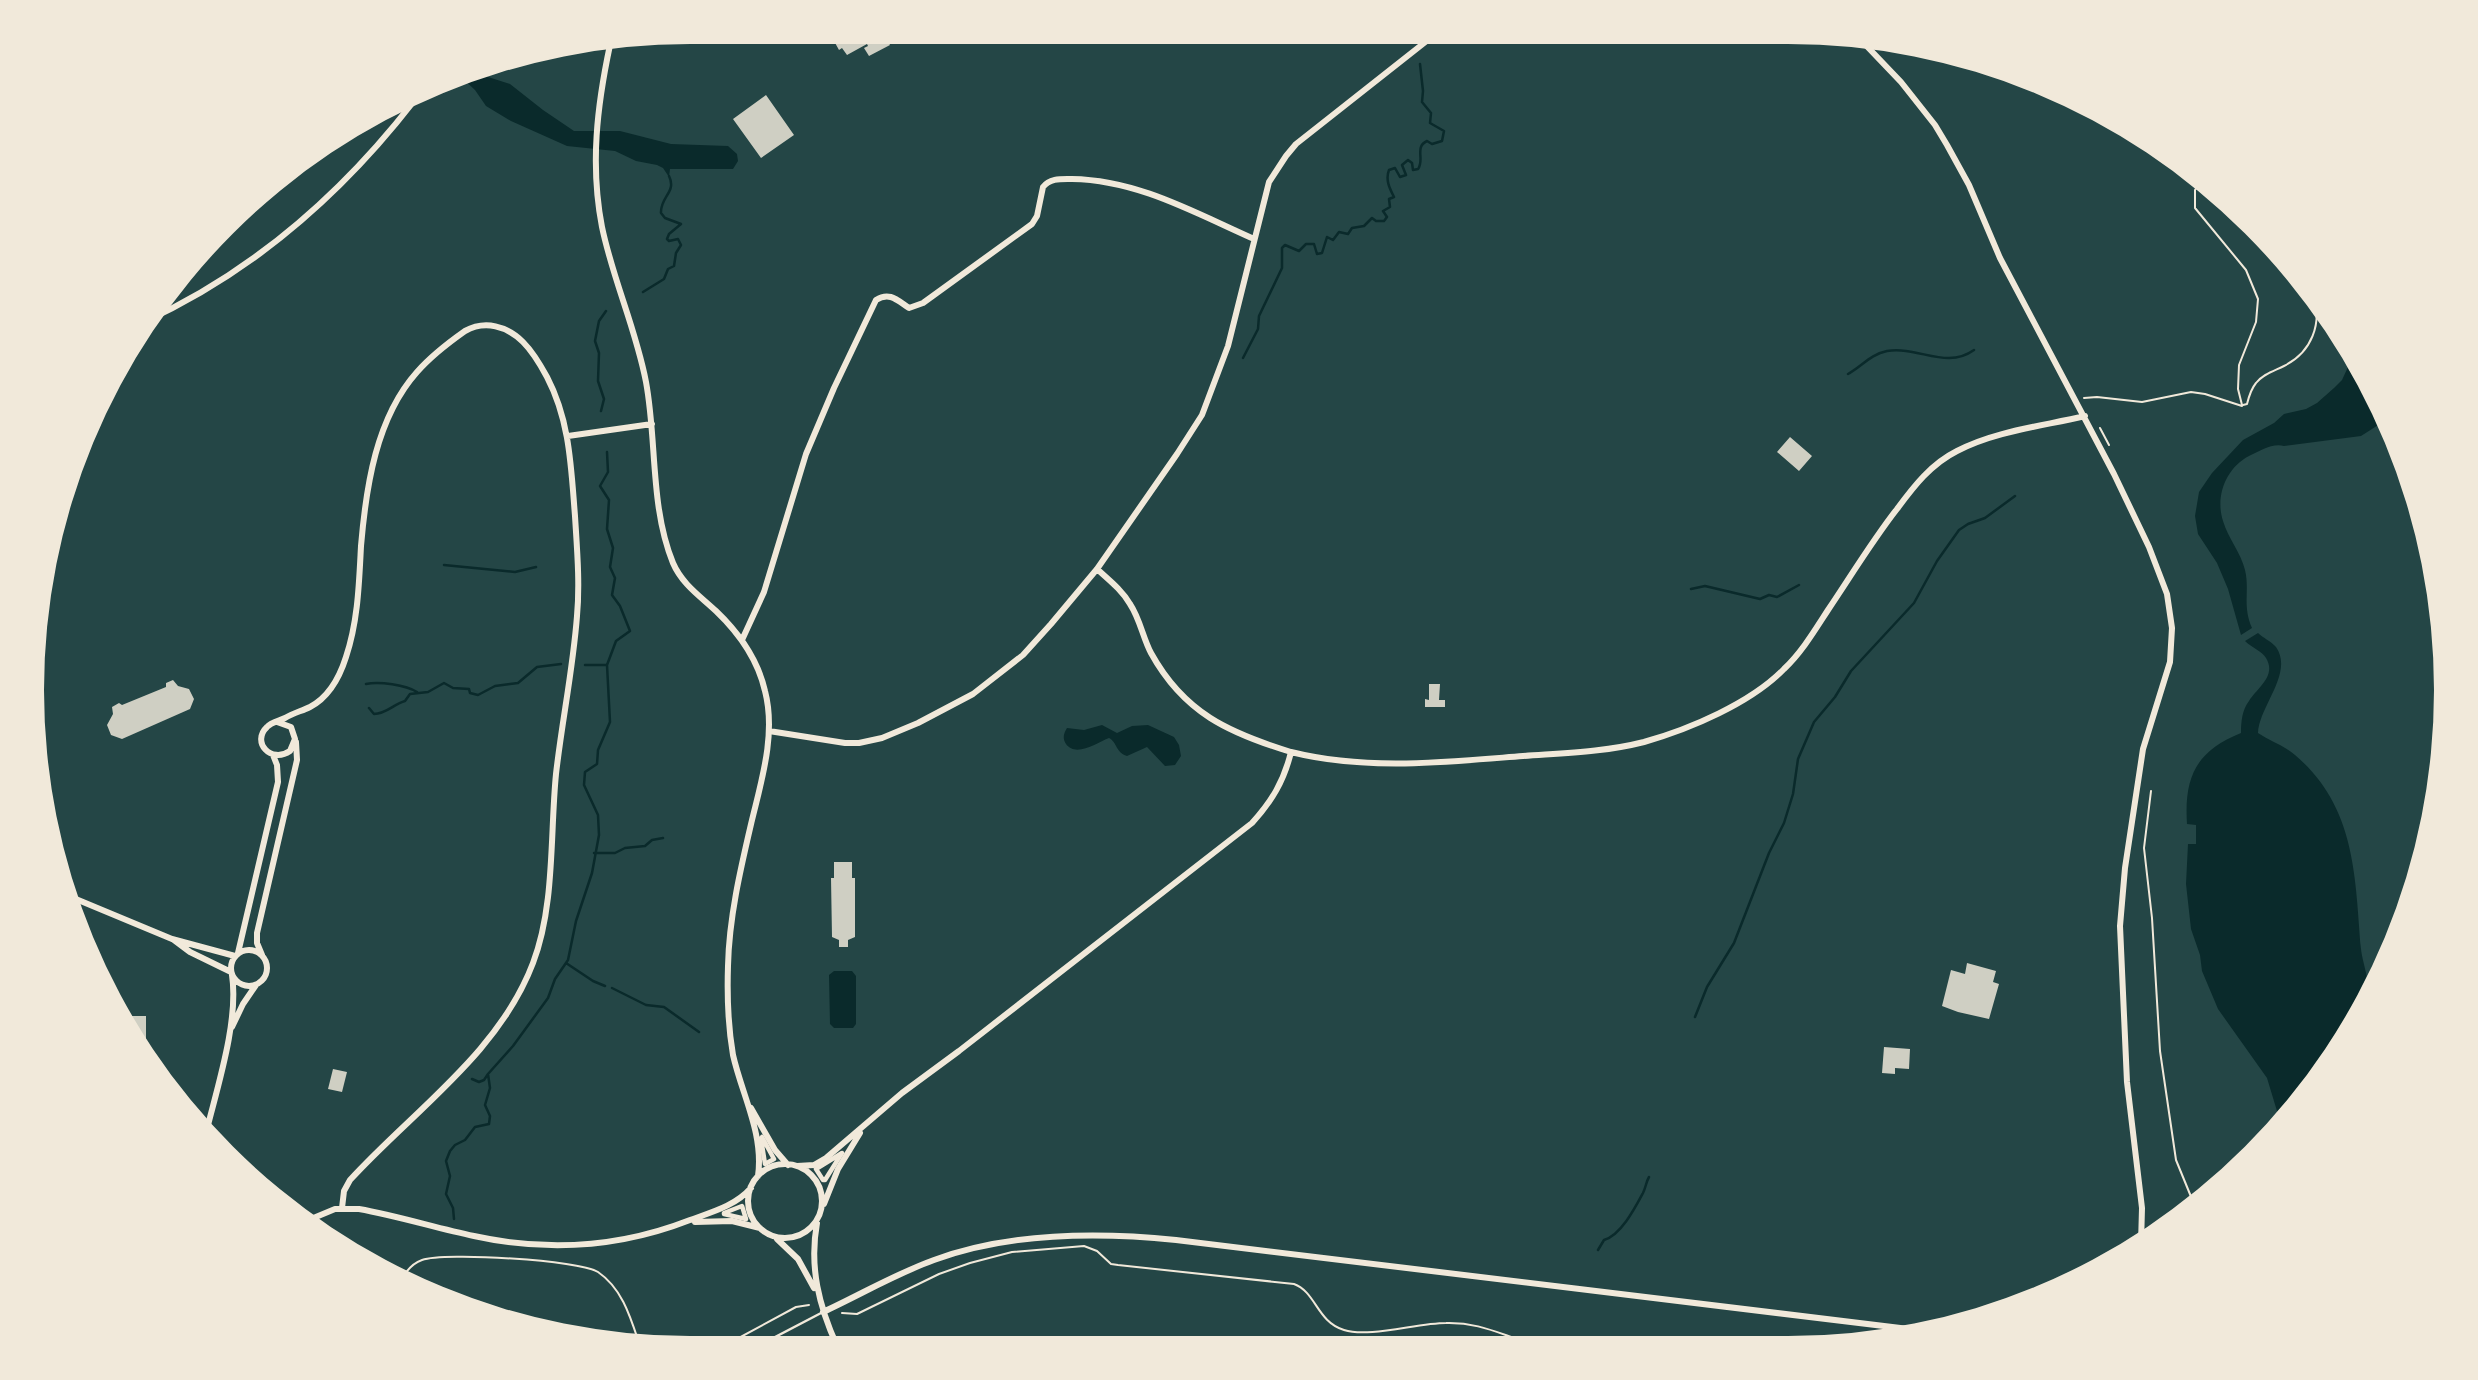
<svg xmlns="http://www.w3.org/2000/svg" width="2478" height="1380" font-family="'Noto Sans',sans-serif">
<rect width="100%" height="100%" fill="#0f3d3e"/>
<path fill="#244646" d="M 690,32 L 1831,33 L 1959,54 L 2118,120 L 2222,195 L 2311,289 L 2379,399 L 2424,520 L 2445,647 L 2441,776 L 2411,902 L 2358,1020 L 2254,1155 L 2153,1238 L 2000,1313 L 1874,1343 L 647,1347 L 519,1326 L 360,1260 L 195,1124 L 81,942 L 33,733 L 54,519 L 143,324 L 289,167 L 479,66 Z"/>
<path fill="#0a2a2b" d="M 473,69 L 488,77 L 510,84 L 543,110 L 574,131 L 620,131 L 671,144 L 728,146 L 737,154 L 738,161 L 733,169 L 670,169 L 669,177 L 663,168 L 657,165 L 636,161 L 615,151 L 567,146 L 511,121 L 486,106 L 475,90 L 460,76 Z
M 2349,351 L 2379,399 L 2386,420 L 2361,436 L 2284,446 C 2272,443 2260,451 2249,456 C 2226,468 2215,496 2223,521 C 2228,538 2241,553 2245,570 C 2250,591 2242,605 2252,628 L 2241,635 L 2228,589 L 2217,563 L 2198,534 L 2195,516 L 2199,492 L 2212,473 L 2243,440 L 2274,423 L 2284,414 L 2306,409 L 2317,403 L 2334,388 L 2342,380 L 2348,367 Z
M 2258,633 C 2263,638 2271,641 2276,647 C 2294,673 2259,706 2258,733 C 2270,741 2283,745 2295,755 C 2356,807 2355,876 2361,949 C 2362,960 2371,987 2369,996 C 2362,1018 2346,1036 2332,1054 C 2315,1076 2297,1099 2280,1121 L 2267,1078 L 2218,1009 L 2202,971 L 2200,955 L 2191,929 L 2186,884 L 2188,844 L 2196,844 L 2196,825 L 2187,824 C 2184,777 2196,751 2241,733 C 2241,722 2242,710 2249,701 C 2257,688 2277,676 2266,658 C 2262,651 2251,647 2245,641 Z
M 1102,725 L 1117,733 L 1132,726 L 1148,725 L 1174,737 L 1179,745 L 1181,756 L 1175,765 L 1165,766 L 1147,747 L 1127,756 C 1116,753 1117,742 1109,738 C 1098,742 1076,758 1066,744 C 1062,738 1064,733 1067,728 L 1084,730 Z
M 834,971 L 852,971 L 856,976 L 856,1024 L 853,1028 L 834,1028 L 830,1024 L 829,975 Z"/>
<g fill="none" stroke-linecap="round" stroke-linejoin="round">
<path stroke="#0a2a2b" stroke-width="2.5" d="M 643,292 L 664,279 L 668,269 L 674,266 L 676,253 L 681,245 L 678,239 L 669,241 L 667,239 L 669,234 L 681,224 L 665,218 L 661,213 C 660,197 677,192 669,176
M 1243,358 L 1258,329 L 1259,316 L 1282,268 L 1282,248 L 1285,245 L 1299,251 L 1306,244 L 1314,244 L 1317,254 L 1322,253 L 1327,237 L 1333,240 L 1339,232 L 1348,234 L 1352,228 L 1364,226 L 1372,218 L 1376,221 L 1384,221 L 1387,217 L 1383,211 L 1390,207 L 1389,199 L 1394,197 C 1390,189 1385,180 1389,170 L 1395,168 L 1400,177 L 1406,175 L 1402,165 L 1408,160 L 1412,163 L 1413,170 L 1418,169 C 1425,160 1414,147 1427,141 L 1432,144 L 1442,141 L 1444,131 L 1430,123 L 1431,113 L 1422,102 L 1423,91 L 1420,64
M 1848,374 C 1861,367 1871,354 1887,351 C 1919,346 1946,370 1974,350
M 601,411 L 604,399 L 598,381 L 599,353 L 595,341 L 599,321 L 606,311
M 444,565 L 515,572 L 536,567
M 1691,589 L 1705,586 L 1760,599 L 1769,595 L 1777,597 L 1799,585
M 585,665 L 606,665
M 366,684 C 379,681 406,685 417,692
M 369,708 L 374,714 C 386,714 394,704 405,701 L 410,694 L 428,692 L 444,683 L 453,688 L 469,689 L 470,693 L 478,695 L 495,686 L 518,683 L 537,667 L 561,664
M 594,853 L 615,853 L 625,848 L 645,846 L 652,840 L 663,838
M 566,963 L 593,981 L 605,986
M 612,988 L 646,1005 L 664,1007 L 699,1032
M 1695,1017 L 1707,987 L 1734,943 L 1769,853 L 1784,823 L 1793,794 L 1798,759 L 1814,722 L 1835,697 L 1851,671 L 1914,603 L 1937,561 L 1959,530 L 1968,524 L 1985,518 L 2015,496
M 472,1079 L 479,1082 L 484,1080 L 488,1074
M 454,1219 L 453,1208 L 446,1194 L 450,1176 L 446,1161 L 450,1151 L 455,1145 L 465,1140 L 475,1127 L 489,1124 L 490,1116 L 485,1105 L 490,1088 L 488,1074 L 513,1046 L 548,998 L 555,979 L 568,960 L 576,921 L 592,873 L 599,835 L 598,815 L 584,785 L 585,772 L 597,764 L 598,750 L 610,722 L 607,665 L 616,641 L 630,631 L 620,606 L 612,595 L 615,578 L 610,567 L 613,548 L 607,529 L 609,500 L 600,486 L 608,472 L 607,452
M 1598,1250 L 1604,1240 C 1621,1235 1635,1208 1643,1193 C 1646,1187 1646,1182 1649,1177"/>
</g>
<path fill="#cfcfc3" d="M 829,32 L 883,32 L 890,45 L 869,56 L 864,48 L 868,46 L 867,44 L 847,55 L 842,48 L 839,50 Z
M 766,95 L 794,135 L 761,158 L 733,119 Z
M 1790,437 L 1812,456 L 1799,471 L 1777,452 Z
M 173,680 L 178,686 L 189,689 L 194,699 L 190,709 L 122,739 L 111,735 L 107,725 L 113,714 L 112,707 L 119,703 L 122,705 L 166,687 L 166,683 Z
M 1429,684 L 1440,684 L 1439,700 L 1445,700 L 1445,707 L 1425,707 L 1425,699 L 1429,700 Z
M 834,862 L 852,862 L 852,878 L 855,878 L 855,937 L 848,940 L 848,947 L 839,947 L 839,940 L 832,937 L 831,878 L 834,878 Z
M 1967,963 L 1996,971 L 1993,982 L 1999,984 L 1989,1019 L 1958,1012 L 1942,1006 L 1951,970 L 1965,974 Z
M 128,1016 L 146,1016 L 146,1046 Z
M 1884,1047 L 1910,1049 L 1909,1069 L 1895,1068 L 1895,1074 L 1882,1073 Z
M 333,1069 L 347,1072 L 342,1092 L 328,1089 Z"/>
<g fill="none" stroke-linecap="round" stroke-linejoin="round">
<path stroke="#f1e9da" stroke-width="2" d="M 2202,180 L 2195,190 L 2195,208 L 2246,270 L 2258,299 L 2256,322 L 2239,365 L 2238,389 L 2242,405
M 2262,238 L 2289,266
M 2084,398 L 2097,397 L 2142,402 L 2191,392 L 2205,394 L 2242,406
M 2243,405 L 2247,404 C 2249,396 2251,389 2256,383 C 2263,374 2274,371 2284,366 C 2312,352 2322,324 2314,295
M 2100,428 L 2109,445
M 2151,791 L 2144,848 L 2152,918 L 2160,1051 L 2176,1160 L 2194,1204
M 402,1278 C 407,1270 413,1263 422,1260 C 445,1252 580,1260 598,1272 C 623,1289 631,1319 640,1346
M 842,1313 L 857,1314 L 939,1274 L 970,1263 L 1012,1252 L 1084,1246 L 1097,1251 L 1111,1264 L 1118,1265 L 1294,1284 C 1316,1292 1317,1322 1344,1330 C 1369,1338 1417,1323 1446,1323 C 1481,1322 1503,1336 1534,1344
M 1564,1344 L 1592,1341 L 1611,1344
M 722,1347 L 796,1307 L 809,1305"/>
<path stroke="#f1e9da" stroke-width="2.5" d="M 756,1347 L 823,1312"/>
<path stroke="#f1e9da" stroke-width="4.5" d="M 762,1137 L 774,1159 L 765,1164 L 761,1138 Z
M 842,1153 L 825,1180 L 823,1180 L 816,1169 Z
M 742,1206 L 746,1219 L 724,1214 L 724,1213 Z"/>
<path stroke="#f1e9da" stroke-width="6" d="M 1859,38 L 1901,82 L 1935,125 L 1947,145 L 1969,185 L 2000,258 L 2114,474 L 2149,547 L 2167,594 L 2172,628 L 2170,662 L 2143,749 L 2125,868 L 2120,926 L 2127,1082 L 2142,1208 L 2141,1244
M 610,45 C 597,106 590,165 602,227 C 613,280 636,329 646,382 C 657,441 650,507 673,563 C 682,584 700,596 716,611 C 739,633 758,660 765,691 C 776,733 762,779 752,820 C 741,867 729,917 728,966 C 727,996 728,1026 733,1055 C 742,1095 764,1134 758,1176
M 144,322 C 253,272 341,195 414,101
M 568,436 L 652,424
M 1097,569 C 1109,580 1122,590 1130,604 C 1140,619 1143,638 1151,653 C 1184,713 1229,733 1291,752
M 742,640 L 764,592 L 806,454 L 834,388 L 876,300 C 890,291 898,301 909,308 L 923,303 L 1032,224 L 1037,216 L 1043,187 C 1050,178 1061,179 1072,179 C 1138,180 1195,213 1254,239
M 277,722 L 291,727 L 295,739 L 290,751 C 271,764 251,742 267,727 C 271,722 279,721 285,718 C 293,713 302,711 310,707 C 329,697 340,676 346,657 C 358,621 359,584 361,546 C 366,487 376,418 417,372 C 431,356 448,343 465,331 C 485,320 507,326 523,342 C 533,352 540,364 547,377 C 570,421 571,467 575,516 C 577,549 580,583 577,616 C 573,669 562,721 556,774 C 550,834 555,906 533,963 C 499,1053 413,1111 350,1180 L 344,1191 L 342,1208
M 769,731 L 845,743 L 859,743 L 882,738 L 918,723 L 973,694 L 1023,655 L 1051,624 L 1097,569 L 1177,454 L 1202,415 L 1228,346 L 1269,182 L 1286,156 L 1296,144 L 1438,32
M 71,897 L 172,939 L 235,956
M 174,940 L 190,952 L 231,972
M231 968a18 18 0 1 1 36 0a18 18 0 1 1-36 0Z
M 238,953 L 278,782 L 277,765 L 273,755
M 262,955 L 257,943 L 257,933 L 297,760 L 296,742
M 232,1027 L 243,1004 L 256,985
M 751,1108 L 775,1150 L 788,1165
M 206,1133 C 217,1088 239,1021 232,975
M748 1201a37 37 0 1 1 74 0a37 37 0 1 1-74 0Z
M 797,1166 L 814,1165 L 826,1158 L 902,1093 L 959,1051 L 1252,823 C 1272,801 1284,781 1291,752 C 1367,771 1447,762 1523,756 C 1564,753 1605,752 1644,742 C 1690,729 1751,703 1784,669 C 1802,652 1815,630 1828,610 C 1851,576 1872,541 1897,509 C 1914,486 1931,464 1957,451 C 1995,431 2043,426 2085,416
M 824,1204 L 838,1169 L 860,1133
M 311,1219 L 335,1209 L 359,1209 C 398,1216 436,1228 474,1236 C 547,1252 621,1247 690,1220 C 712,1212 735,1206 751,1188
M 695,1222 L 732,1221 L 760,1228
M 817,1223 C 809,1267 819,1306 837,1346
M 777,1239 L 798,1259 L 814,1288
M 823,1312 C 860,1295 895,1274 934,1260 C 1010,1232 1097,1232 1176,1240 L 1925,1331"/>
</g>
<path d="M0 0H2478V1380H0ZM690 44H1788A646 646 0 0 1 2434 690V690A646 646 0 0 1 1788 1336H690A646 646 0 0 1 44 690V690A646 646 0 0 1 690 44Z" fill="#f1e9da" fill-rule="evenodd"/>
</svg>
